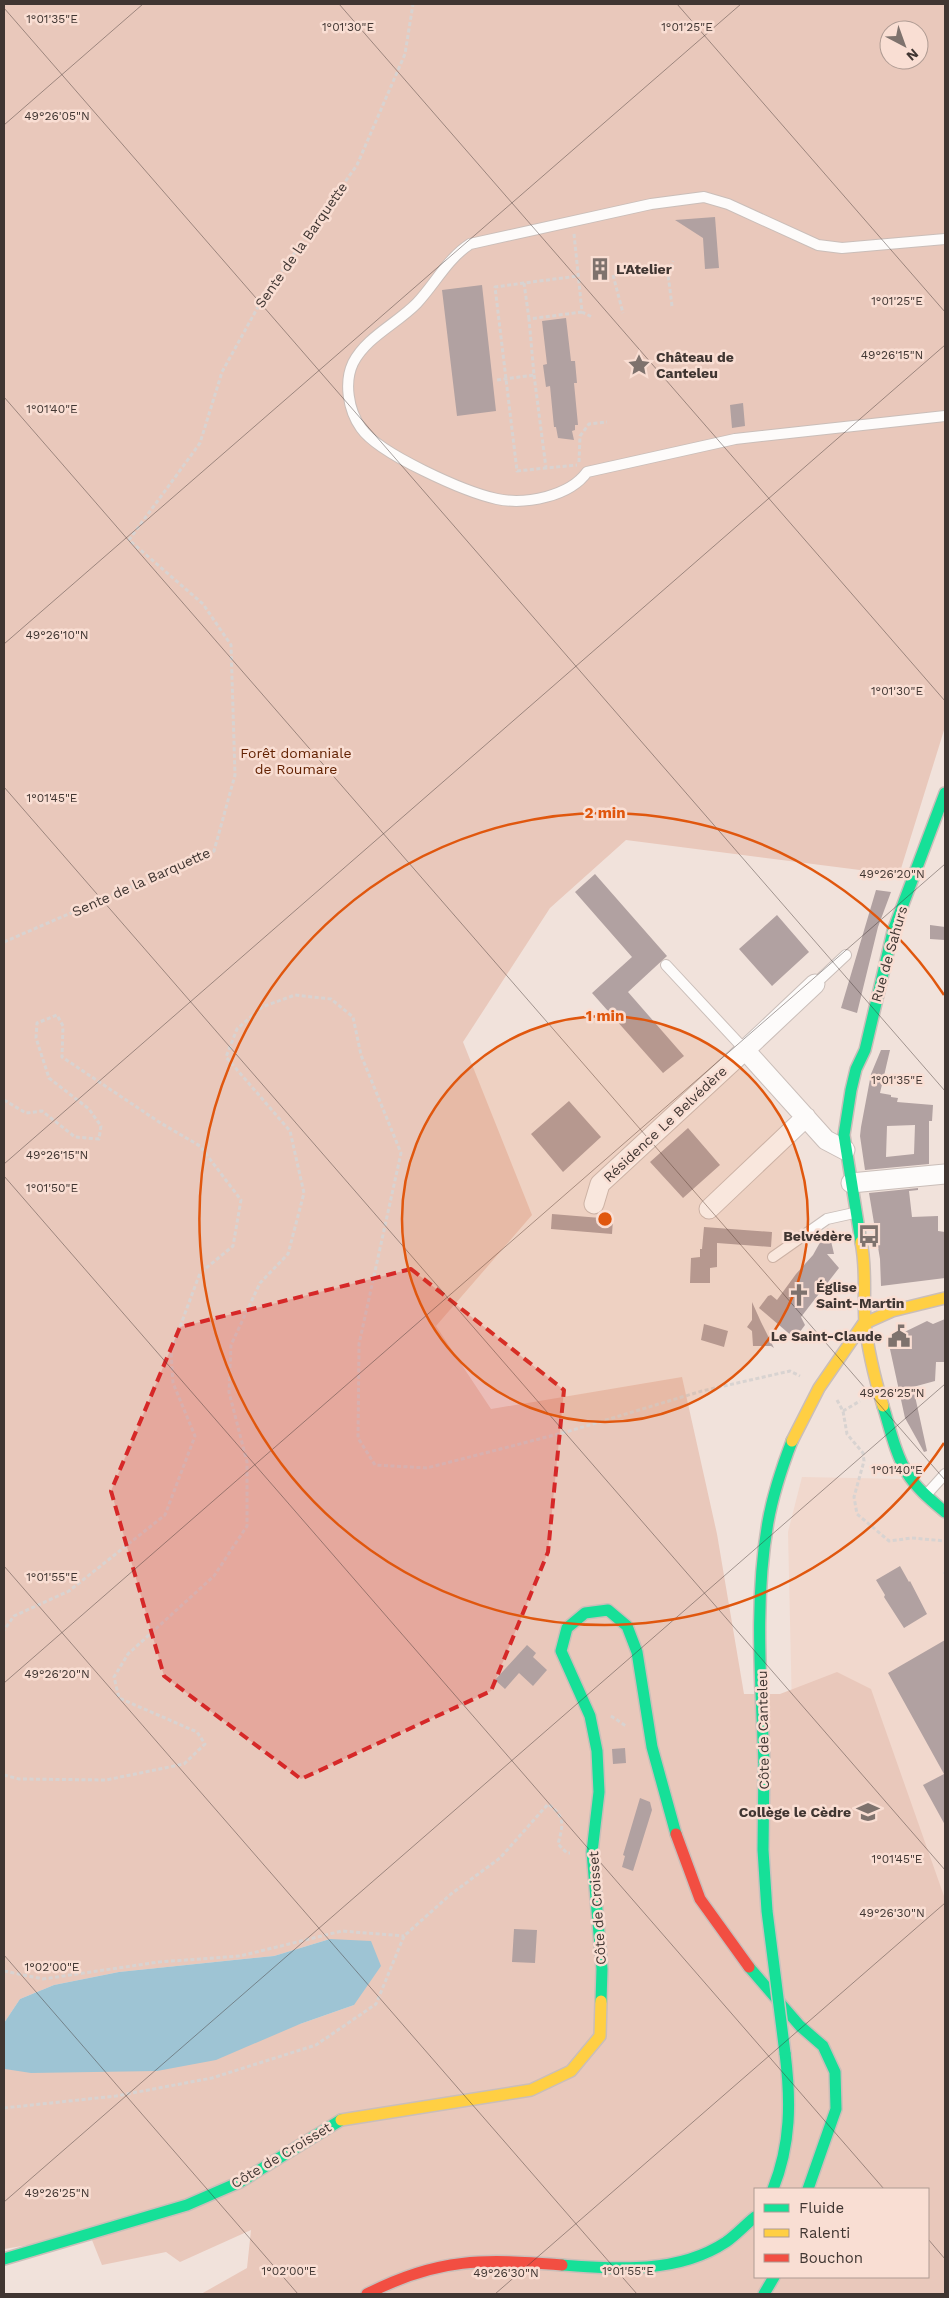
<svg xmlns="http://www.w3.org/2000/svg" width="949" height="2298" font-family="'Work Sans',sans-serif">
<rect width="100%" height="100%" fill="#f1e2db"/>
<path fill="#f1d8cd" d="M 802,1477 L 905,1479 L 945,1516 L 945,2067 L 792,1710 L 788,1532 Z"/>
<path fill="#e9c8bb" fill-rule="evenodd" d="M 4,4 L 945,4 L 945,727 L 899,875 L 626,840 L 550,908 L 463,1042 L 532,1215 L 436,1326 L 491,1409 L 682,1377 L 717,1534 L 744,1694 L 780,1694 L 837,1672 L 871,1689 L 945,1899 L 945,2294 L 201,2294 L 247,2268 L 251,2230 L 180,2262 L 166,2252 L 102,2265 L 90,2235 L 4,2249 L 4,2066 L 5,2069 L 300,2024 L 354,2005 L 330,1939 L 274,1956 L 119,1972 L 54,1985 L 20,1999 L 4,2023 ZM 889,30 L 919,30 L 919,60 L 889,60 ZM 755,2189 L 928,2189 L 928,2277 L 755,2277 Z"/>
<path fill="#9ec4d4" d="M 330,1939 L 371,1941 L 381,1966 L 354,2005 L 300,2024 L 216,2060 L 157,2071 L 31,2073 L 5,2069 L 4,2066 L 4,2023 L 20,1999 L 54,1985 L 119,1972 L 274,1956 Z"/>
<path fill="#b1a1a1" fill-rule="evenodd" d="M 715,217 L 719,268 L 705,269 L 703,238 L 675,220 Z
M 592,256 L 608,256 L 608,281 L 591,281 Z
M 482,285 L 496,411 L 457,416 L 442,290 Z
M 566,318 L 571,361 L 575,361 L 577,383 L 574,383 L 578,425 L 575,425 L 575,430 L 572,431 L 574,440 L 558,438 L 556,427 L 554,427 L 550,386 L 546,387 L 543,365 L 547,364 L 542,321 Z
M 743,403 L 745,426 L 732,428 L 730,405 Z
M 595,874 L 667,956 L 628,992 L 684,1056 L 663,1073 L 592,993 L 632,957 L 575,892 Z
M 876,890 L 891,892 L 878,927 L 857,1013 L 841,1008 Z
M 777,915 L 809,952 L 772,986 L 739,949 Z
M 930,925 L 945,927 L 945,940 L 930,939 Z
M 881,1050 L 890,1050 L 880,1093 L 891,1095 L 891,1097 L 898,1098 L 897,1102 L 933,1105 L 932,1121 L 929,1121 L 929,1164 L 865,1170 L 860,1136 L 861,1127 L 871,1074 ZM 915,1125 L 914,1154 L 886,1157 L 887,1126 Z
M 569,1101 L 601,1137 L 563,1172 L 531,1134 Z
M 688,1128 L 720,1165 L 683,1198 L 650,1162 Z
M 918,1188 L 918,1190 L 909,1191 L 912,1217 L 938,1216 L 938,1231 L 945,1232 L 945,1278 L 881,1286 L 880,1259 L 869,1193 Z
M 552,1214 L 613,1219 L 612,1234 L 551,1229 Z
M 704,1227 L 772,1232 L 771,1247 L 717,1243 L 717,1267 L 710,1268 L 710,1283 L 690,1283 L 691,1258 L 700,1257 L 700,1249 L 702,1249 Z
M 828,1228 L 834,1254 L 827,1254 L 839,1268 L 801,1317 L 805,1325 L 796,1337 L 793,1337 L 759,1308 L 768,1296 L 771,1295 L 777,1300 L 796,1274 L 813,1255 Z
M 752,1302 L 761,1322 L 774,1348 L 771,1346 L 753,1346 L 752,1331 L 747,1327 L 752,1320 Z
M 945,1319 L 945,1362 L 936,1362 L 935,1381 L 913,1387 L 927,1451 L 924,1452 L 905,1418 L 888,1340 L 927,1321 L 933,1324 Z
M 704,1324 L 728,1331 L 724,1347 L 701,1340 Z
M 900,1566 L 909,1582 L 910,1581 L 927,1614 L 904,1628 L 884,1597 L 885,1595 L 876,1580 Z
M 945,1640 L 945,1825 L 923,1785 L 944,1774 L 888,1673 Z
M 527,1645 L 536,1653 L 533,1657 L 547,1670 L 533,1686 L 519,1673 L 505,1689 L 495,1680 Z
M 625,1748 L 626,1763 L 613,1764 L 612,1749 Z
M 640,1798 L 650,1802 L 652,1810 L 633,1871 L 622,1867 L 625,1856 L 623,1855 Z
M 514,1929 L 537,1930 L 535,1963 L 512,1962 Z"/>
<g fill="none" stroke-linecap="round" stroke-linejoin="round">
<defs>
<path id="lane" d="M 945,239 L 842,248 L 818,245 L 728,204 L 704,197 L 651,204 L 470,244 C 447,259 435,284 417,303 C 398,323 366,337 353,363 C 344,382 348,410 361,428 C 379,454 465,492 497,499 C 526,505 570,496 587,472 L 735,439 L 945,416
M 666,965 L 745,1050
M 815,984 L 846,955
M 773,1257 L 827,1219 L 854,1213
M 926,1495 L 945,1474"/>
<path id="street" d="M 745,1050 L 815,984
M 851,1183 L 945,1174
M 594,1204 L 600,1184 L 745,1050 L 826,1140 L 845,1150
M 709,1209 L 806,1117"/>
<path id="fast" d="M 861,1242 L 844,1135 L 851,1090 L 856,1069 L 865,1050 L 893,931 L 945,793
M 883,1406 C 890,1428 895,1453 907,1473 C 916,1488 932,1501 945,1512
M 764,1763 C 761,1683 754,1601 768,1522 C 773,1494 782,1467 792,1441
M 749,1967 L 800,2026 L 823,2046 L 835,2072 L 836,2109 L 808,2189
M 601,2001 L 602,1969 L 592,1852 L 599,1792 L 597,1751 L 590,1716 L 561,1651 L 567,1628 L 585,1613 L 608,1610 L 627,1626 L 637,1652 L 652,1747 L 676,1834
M 773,2189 C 791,2144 791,2101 785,2053
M 4,2259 L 187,2205 L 240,2182 L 341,2120
M 562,2265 C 616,2269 678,2274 726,2242 C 736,2235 745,2225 755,2217
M 764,2294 L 774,2277"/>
<path id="slow" d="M 861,1242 C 867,1270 863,1296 865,1323 C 868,1352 875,1379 883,1406
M 792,1441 L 819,1388 L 863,1324 L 892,1311 L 945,1298
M 341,2120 L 531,2090 L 571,2071 L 600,2036 L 601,2001"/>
<path id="jam" d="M 676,1834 L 700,1899 L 749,1967
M 367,2294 C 439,2257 484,2259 562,2265"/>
</defs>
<use href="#lane" stroke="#cabeb9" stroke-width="12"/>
<use href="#street" stroke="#cabeb9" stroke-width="21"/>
<use href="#fast" stroke="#cabeb9" stroke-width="14"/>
<use href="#slow" stroke="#cabeb9" stroke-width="14"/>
<use href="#jam" stroke="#cabeb9" stroke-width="14"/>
<path stroke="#d8d3d1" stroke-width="3" stroke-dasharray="4 2.5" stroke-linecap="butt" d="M 574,234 L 582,312 L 592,317
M 613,275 L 623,313
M 524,283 L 495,287 L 517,471 L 546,468
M 672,306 L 668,274 L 673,261
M 529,319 L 524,283 L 578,276
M 534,375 L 546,468 L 577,465
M 497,380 L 534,375 L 529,319 L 582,312
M 579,462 L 580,436 L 589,424 L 607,422
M 4,942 L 214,851 L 235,775 L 231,645 L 203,604 L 129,540 L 200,443 L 222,372 L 264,296 L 357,165 L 405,54 L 413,4
M 4,1100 L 26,1113 L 42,1111 L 75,1137 L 99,1139 L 101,1126 L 89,1109 L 49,1078 L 36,1038 L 37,1023 L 57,1015 L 63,1026 L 62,1057 L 159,1122 L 200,1146 L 241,1200 L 233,1246 L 200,1273 L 171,1351 L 173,1383 L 195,1436 L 165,1515 L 69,1591 L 14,1616 L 4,1630
M 837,1400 L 843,1411 L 847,1434 L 863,1453 L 864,1461 L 854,1497 L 857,1514 L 889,1541 L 912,1538 L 945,1541
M 843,1411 L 860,1401
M 944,1574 L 945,1573
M 611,1716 L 626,1726
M 4,1775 L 19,1779 L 106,1780 L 184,1764 L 205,1744 L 197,1732 L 119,1698 L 114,1677 L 128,1654 L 214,1576 L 247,1526 L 247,1462 L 229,1392 L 231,1345 L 260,1283 L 288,1254 L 304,1193 L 290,1131 L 226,1057 L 237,1029 L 262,1007 L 295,995 L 331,999 L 353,1017 L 361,1055 L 401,1153 L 359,1344 L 358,1438 L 375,1465 L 427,1468 L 566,1432 L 702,1391 L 790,1371 L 800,1376
M 4,1971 L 43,1979 L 159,1962 L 240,1956 L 342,1931 L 404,1936
M 4,2108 L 116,2096 L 212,2078 L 316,2045 L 376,2004 L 404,1936 L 451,1894 L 500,1858 L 548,1804 C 566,1817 563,1825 558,1844 L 567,1853 L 570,1853"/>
<use href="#lane" stroke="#fdfbfa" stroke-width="10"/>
<use href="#street" stroke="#fdfbfa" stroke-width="19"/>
<use href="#fast" stroke="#16e098" stroke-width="11"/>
<use href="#slow" stroke="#ffcf43" stroke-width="11"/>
<use href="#jam" stroke="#f24e42" stroke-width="11"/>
<defs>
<path id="fast-bridge" d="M 764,1763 L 763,1850 L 767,1911 L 785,2053"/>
</defs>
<use href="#fast-bridge" stroke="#c9c1be" stroke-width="14" stroke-linecap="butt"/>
<use href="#fast-bridge" stroke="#16e098" stroke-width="11"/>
</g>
<path fill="#d62828" fill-opacity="0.2" stroke="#d62828" stroke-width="4" stroke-dasharray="10 6" stroke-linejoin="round" d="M 411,1269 L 564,1390 L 548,1552 L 491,1691 L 301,1779 L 164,1676 L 111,1491 L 180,1327 Z"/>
<path fill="none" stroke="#403632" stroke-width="1" stroke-opacity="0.45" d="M 339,4 L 945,701M 677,4 L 945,312M 4,8 L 945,1091M 4,125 L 143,4M 4,397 L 945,1480M 4,644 L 741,4M 4,787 L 945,1870M 4,1164 L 945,345M 4,1176 L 884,2189M 4,1566 L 637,2294M 4,1683 L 945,864M 4,1955 L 298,2294M 4,2202 L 945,1384M 928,2239 L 945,2259M 495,2294 L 945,1903"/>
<circle cx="605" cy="1219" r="203" fill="#e0570e" fill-opacity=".12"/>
<g fill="none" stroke="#e0570e" stroke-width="2.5">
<circle cx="605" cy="1219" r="203"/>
<path d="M944 1443A406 406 0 1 1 944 995"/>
</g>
<defs>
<symbol id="building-bare" viewBox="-9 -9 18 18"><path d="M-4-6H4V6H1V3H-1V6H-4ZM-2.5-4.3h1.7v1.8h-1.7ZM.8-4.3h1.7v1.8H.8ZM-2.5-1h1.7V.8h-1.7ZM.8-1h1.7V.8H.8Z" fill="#7e726d" stroke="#f9ded3" stroke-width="2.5" paint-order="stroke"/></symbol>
<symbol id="sight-bare" viewBox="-9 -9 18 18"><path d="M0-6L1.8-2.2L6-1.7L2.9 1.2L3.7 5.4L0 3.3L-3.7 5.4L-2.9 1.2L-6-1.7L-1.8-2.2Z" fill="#7e726d" stroke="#f9ded3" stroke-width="2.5" paint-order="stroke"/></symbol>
<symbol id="bus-bare" viewBox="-9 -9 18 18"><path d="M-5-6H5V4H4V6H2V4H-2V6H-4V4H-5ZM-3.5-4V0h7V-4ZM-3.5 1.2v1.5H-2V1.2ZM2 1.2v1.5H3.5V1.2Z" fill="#7e726d" stroke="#f9ded3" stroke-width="2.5" paint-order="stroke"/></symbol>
<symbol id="church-bare" viewBox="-9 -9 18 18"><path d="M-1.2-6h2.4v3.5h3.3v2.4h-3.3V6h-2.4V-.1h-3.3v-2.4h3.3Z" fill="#7e726d" stroke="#f9ded3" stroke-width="2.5" paint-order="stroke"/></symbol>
<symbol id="civic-bare" viewBox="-9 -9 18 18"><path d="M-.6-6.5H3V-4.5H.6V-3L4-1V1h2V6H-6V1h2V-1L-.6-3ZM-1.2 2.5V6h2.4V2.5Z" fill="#7e726d" stroke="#f9ded3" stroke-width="2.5" paint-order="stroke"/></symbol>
<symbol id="school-bare" viewBox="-9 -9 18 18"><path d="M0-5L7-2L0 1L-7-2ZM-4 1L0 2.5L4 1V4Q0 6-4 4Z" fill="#7e726d" stroke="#f9ded3" stroke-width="2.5" paint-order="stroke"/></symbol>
</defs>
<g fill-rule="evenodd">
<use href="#building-bare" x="584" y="253" width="32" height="32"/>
<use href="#sight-bare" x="623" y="349" width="32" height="32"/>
<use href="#bus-bare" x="853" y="1220" width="32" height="32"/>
<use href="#church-bare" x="783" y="1279" width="32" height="32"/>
<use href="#civic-bare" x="883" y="1320" width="32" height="32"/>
<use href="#school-bare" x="852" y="1796" width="32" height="32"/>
</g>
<g text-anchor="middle" stroke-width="5" stroke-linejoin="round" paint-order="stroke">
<g font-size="14" fill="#403632" stroke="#f9ded3">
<text transform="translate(301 245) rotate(-55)" y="5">Sente de la Barquette</text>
<text transform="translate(141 882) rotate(-24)" y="5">Sente de la Barquette</text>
<text transform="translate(889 954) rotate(-74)" y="5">Rue de Sahurs</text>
<text transform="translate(665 1124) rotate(-43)" y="5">Résidence Le Belvédère</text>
<text transform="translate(763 1730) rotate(-91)" y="5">Côte de Canteleu</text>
<text transform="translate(597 1908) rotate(-94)" y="5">Côte de Croisset</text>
<text transform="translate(281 2155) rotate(-31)" y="5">Côte de Croisset</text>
</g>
<g font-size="14" font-weight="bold" fill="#403632" stroke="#f9ded3" text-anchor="start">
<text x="616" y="274">L'Atelier</text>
<text x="656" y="362">Château de<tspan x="656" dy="16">Canteleu</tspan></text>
<text x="852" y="1241" text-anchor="end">Belvédère</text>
<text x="816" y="1292">Église<tspan x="816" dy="16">Saint-Martin</tspan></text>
<text x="882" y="1341" text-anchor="end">Le Saint-Claude</text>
<text x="851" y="1817" text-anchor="end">Collège le Cèdre</text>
</g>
<g font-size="14" fill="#622102" stroke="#f9ded3">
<text x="296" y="758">Forêt domaniale<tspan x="296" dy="16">de Roumare</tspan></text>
</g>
</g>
<g font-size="12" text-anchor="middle" fill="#403632" stroke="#f9ded3" stroke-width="5" stroke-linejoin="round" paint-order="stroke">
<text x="52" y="23">1°01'35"E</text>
<text x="348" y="31">1°01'30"E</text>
<text x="687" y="31">1°01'25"E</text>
<text x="57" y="120">49°26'05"N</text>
<text x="897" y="305">1°01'25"E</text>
<text x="892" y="359">49°26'15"N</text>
<text x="52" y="413">1°01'40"E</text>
<text x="57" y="639">49°26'10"N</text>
<text x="897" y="695">1°01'30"E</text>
<text x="52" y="802">1°01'45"E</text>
<text x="892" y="878">49°26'20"N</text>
<text x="897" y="1084">1°01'35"E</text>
<text x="57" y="1159">49°26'15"N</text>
<text x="52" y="1192">1°01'50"E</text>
<text x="892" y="1397">49°26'25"N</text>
<text x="897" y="1474">1°01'40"E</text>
<text x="52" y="1581">1°01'55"E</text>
<text x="57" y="1678">49°26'20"N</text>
<text x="897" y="1863">1°01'45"E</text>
<text x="892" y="1917">49°26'30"N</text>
<text x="52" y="1971">1°02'00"E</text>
<text x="57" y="2197">49°26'25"N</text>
<text x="289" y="2275">1°02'00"E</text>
<text x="628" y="2275">1°01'55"E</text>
<text x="506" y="2277">49°26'30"N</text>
</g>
<circle cx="605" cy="1219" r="8" fill="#e0570e" stroke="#f9ded3" stroke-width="2.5"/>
<g font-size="15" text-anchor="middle" font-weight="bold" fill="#e0570e" stroke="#f9ded3" stroke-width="5" stroke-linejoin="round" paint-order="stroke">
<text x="605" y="818">2 min</text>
<text x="605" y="1021">1 min</text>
</g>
<rect width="949" height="2298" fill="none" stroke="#403632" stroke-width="10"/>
<rect x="754" y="2188" width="175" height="90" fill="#f9ded3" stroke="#af9b93"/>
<rect x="764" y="2204" width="25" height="8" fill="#16e098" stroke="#af9b93"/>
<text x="799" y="2213" font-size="15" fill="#403632">Fluide</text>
<rect x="764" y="2229" width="25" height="8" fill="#ffcf43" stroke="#af9b93"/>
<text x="799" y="2238" font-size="15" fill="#403632">Ralenti</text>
<rect x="764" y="2254" width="25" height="8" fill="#f24e42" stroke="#af9b93"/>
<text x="799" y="2263" font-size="15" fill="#403632">Bouchon</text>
<g transform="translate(904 45) rotate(139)"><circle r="24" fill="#f9ded3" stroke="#af9b93"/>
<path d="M0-4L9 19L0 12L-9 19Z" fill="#7e726d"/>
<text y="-8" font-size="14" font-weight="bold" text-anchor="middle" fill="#403632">N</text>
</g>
</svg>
